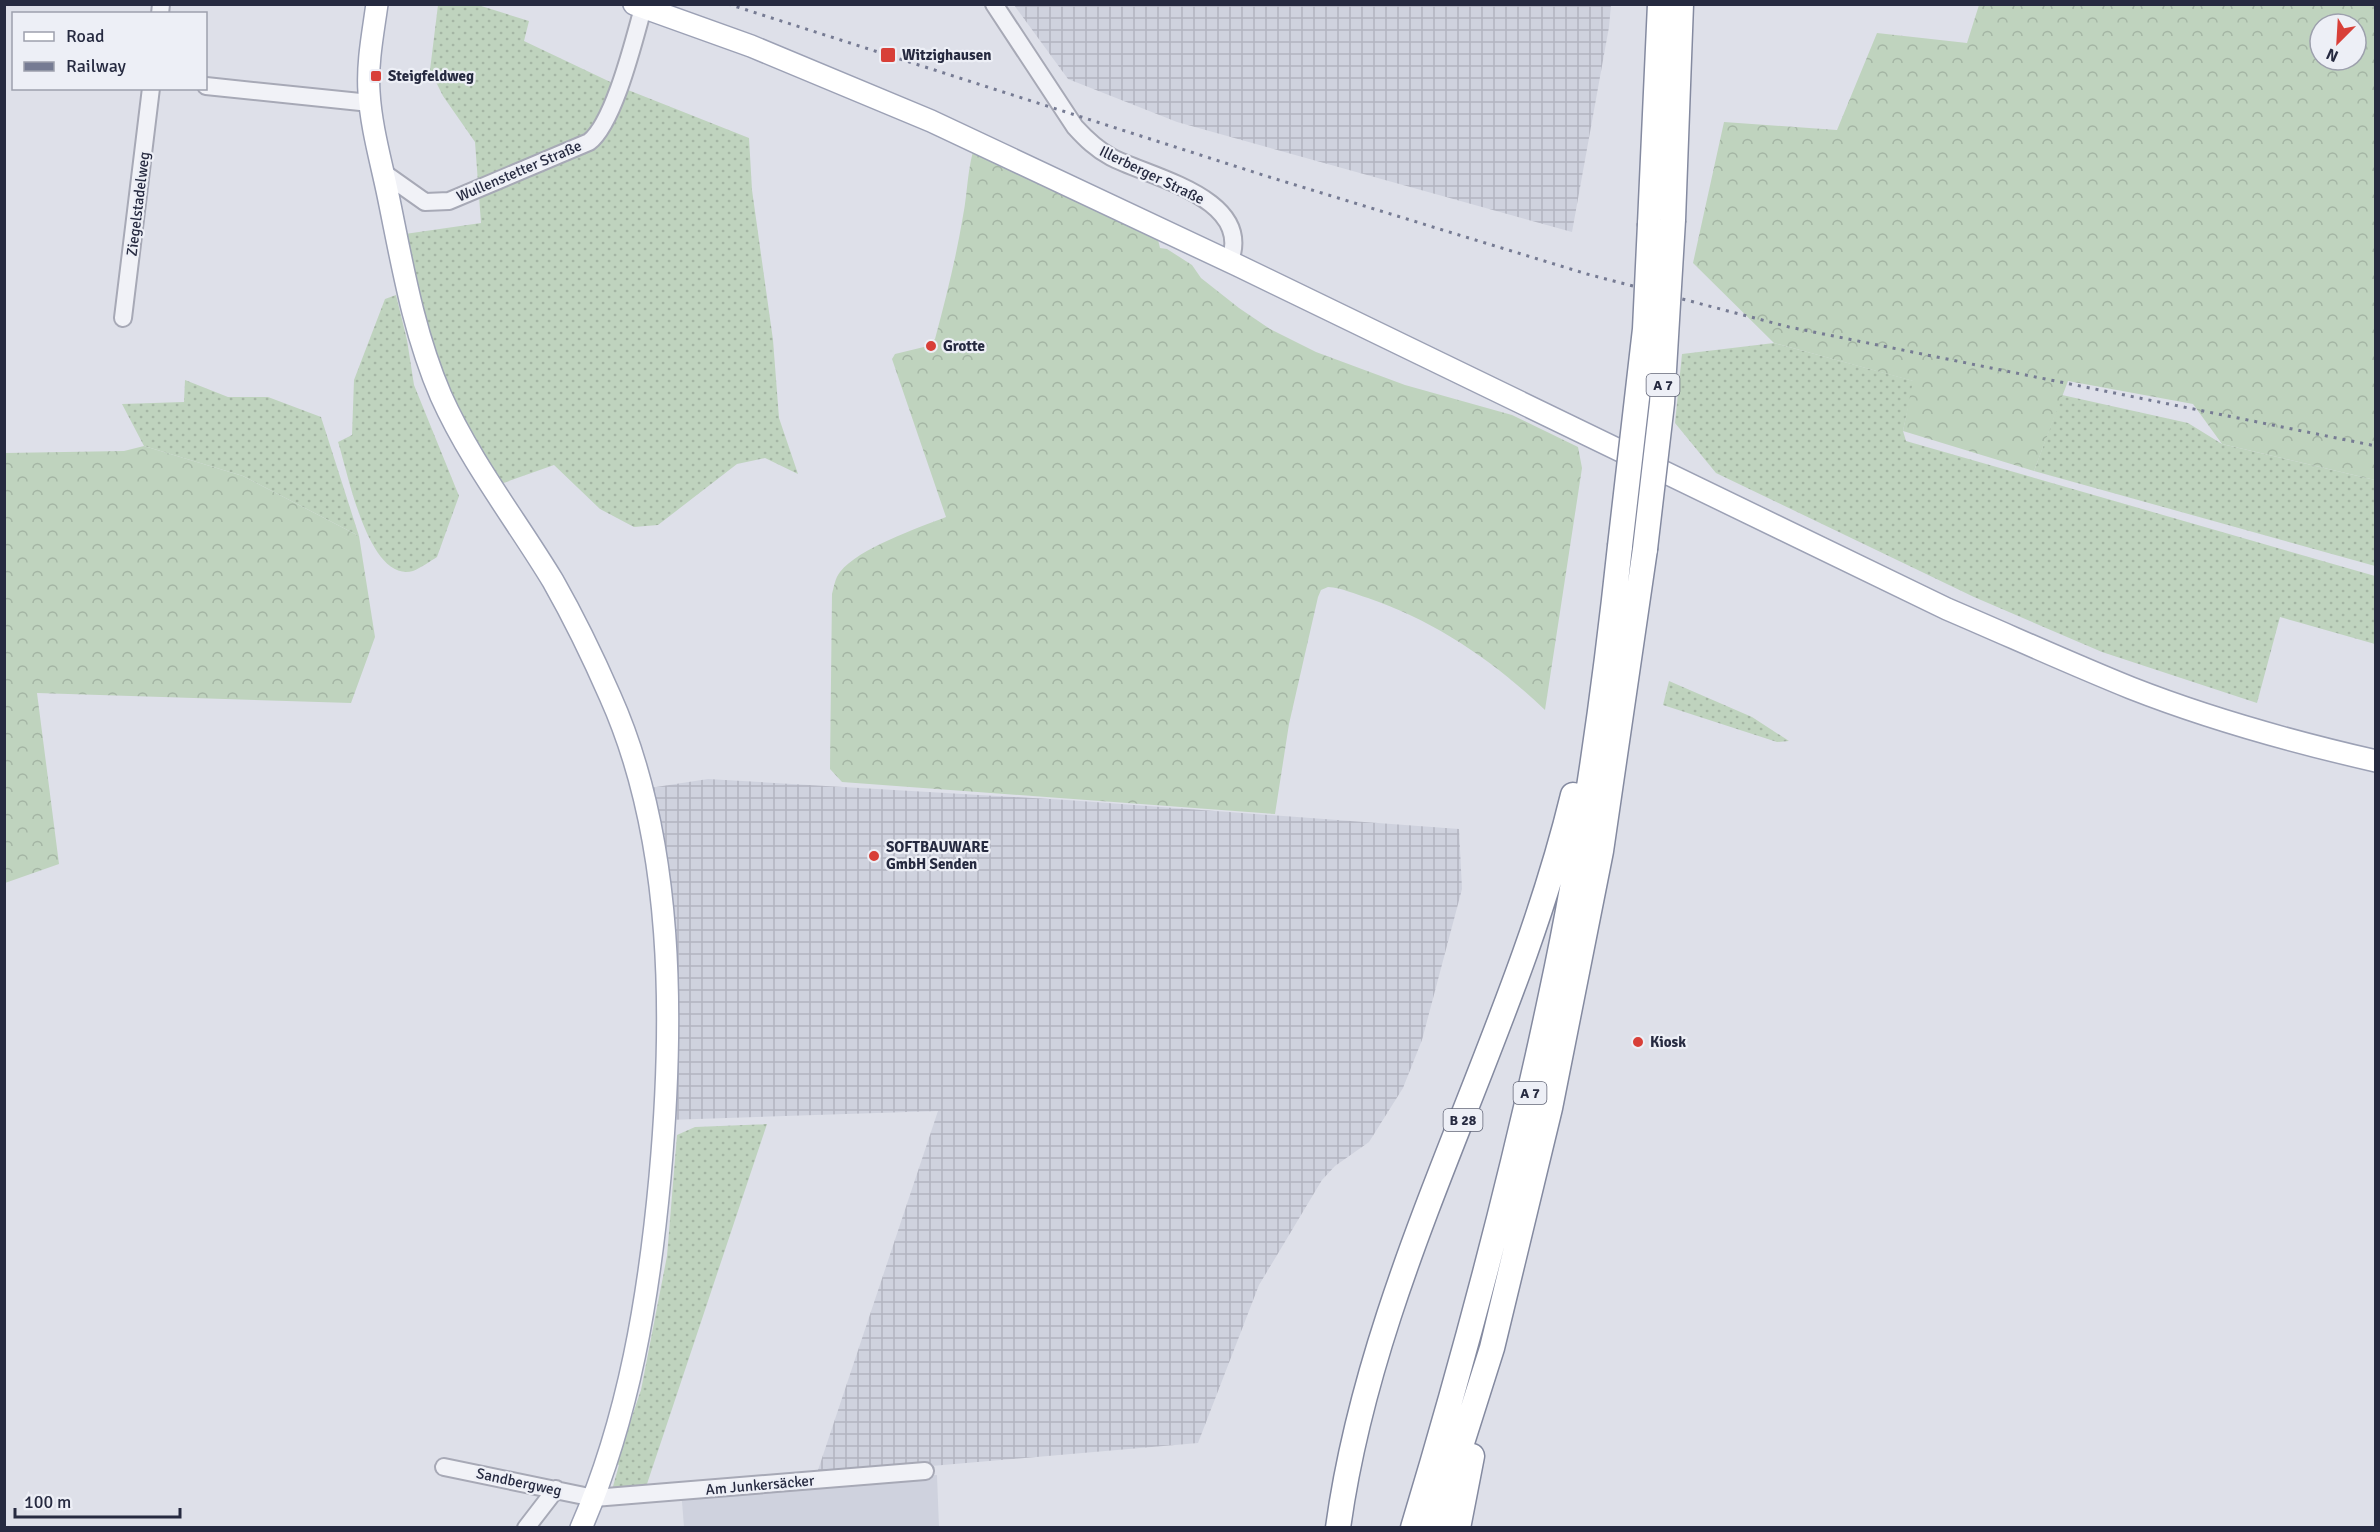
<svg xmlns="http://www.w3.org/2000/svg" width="2380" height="1532" font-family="Signika,sans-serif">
<defs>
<pattern id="industrial-grid" width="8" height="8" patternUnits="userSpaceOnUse" patternTransform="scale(1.5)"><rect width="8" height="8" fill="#cfd2de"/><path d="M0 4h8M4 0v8" fill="none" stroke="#b2b4c0"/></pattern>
<pattern id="grass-dots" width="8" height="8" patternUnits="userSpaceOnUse" patternTransform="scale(1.5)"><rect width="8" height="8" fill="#bfd3be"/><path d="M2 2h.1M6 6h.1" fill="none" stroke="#a4b5a4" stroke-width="1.8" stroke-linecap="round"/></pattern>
<pattern id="forest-crowns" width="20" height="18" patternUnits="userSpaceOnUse" patternTransform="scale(1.5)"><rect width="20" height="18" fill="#bfd3be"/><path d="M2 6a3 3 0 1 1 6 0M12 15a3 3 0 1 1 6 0" fill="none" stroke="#a4b5a4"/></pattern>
</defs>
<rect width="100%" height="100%" fill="#dee0e9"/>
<path fill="#cfd2de" d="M 937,1475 L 939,1527 L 684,1527 L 681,1489 Z"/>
<path fill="url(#industrial-grid)" d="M 1014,5 L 1611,5 L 1609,27 L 1572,232 L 1177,122 L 1068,79 Z
M 708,779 L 1067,800 L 1459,829 L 1462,889 L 1422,1040 L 1403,1088 L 1369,1142 L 1335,1166 L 1322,1180 L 1259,1285 L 1198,1443 L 816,1476 L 938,1111 L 667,1120 L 669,1017 L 643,789 Z"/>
<path fill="url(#grass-dots)" d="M 438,5 L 478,5 L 529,21 L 524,41 L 623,88 L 749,138 L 752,190 L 773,340 L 779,418 L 798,474 L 765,458 L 737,464 L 658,525 L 634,527 L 600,509 L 554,465 L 495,486 L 444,396 L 398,235 L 481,223 L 475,142 L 443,96 L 430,70 Z
M 396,295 L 407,340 L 414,385 L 459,496 L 437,557 C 430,561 421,568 413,571 C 368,583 348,472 338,442 L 352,435 L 354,380 L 385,299 Z
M 1774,343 L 1914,381 L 1903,431 L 1906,441 L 2375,576 L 2375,644 L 2280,617 L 2257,703 L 2102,652 L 1974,597 L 1716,473 L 1675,423 L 1682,354 Z
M 185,380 L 228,397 L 268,397 L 321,417 L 359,536 L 243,476 L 144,446 L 122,404 L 184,402 Z
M 2062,395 L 2188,423 L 2222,444 L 2375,480 L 2375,566 L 2034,471 Z
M 1669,681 L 1752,717 L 1789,741 L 1777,742 L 1663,705 Z
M 767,1124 L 645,1490 L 612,1490 L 619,1465 L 616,1464 L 641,1390 L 667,1256 L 677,1135 L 695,1127 Z"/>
<path fill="url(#forest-crowns)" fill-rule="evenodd" d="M 1979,5 L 2375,5 L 2375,480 L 2222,444 L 2193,404 L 2068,381 L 2034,471 L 1903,431 L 1913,381 L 1774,343 L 1693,263 L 1724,122 L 1837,130 L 1877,33 L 1967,43 ZM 2320,24 L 2356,24 L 2356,60 L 2320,60 Z
M 976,142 L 1155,227 L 1160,248 L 1167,249 L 1192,265 L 1201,278 L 1239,308 L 1270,329 L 1316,352 L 1405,385 L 1512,415 L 1578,447 L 1582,468 L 1545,710 C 1494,661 1435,621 1368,598 C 1355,594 1342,588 1328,587 L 1321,590 L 1318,597 L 1289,724 L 1275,814 L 842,782 L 830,769 L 832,594 C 834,587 835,578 840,572 C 859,548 918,528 946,517 L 892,359 L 895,354 L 928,346 L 935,339 C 946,298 956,258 963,216 C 968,190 967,167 976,142 Z
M 144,446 L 243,476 L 359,536 L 375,637 L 351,703 L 37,693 L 59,864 L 5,883 L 5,453 L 124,451 Z"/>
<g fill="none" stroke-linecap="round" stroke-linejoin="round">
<defs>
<path id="minor" d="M 994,4 L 1075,127 C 1086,139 1096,149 1111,157 C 1151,178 1253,197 1230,261
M 160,14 L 161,4
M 206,86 L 370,103
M 384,173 L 425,202 L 449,201 L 589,142 C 614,123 634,40 643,8
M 123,318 L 151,88
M 444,1467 L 594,1498 L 925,1471
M 526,1528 L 556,1489"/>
<path id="major" d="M 377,4 C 373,33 367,63 369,92 C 371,127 381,161 388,195 C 402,263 413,331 441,396 C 470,461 516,520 553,581 C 574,618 593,657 610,696 C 675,841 674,1022 660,1177 C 649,1296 629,1418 581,1528
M 634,4 L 751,46 L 931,121 L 1239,266 L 1947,609 C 2008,635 2069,663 2131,688 C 2210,719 2293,742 2376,761"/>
<path id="highway" d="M 1673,220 L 1681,4
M 1650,224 L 1660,4
M 1338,1528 C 1373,1271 1513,1044 1573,795
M 1413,1528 C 1466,1352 1513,1175 1551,995 C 1583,847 1604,696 1620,546
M 1435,1528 L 1492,1348 L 1550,1108 L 1601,851 L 1645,549
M 1458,1528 L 1472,1456"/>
</defs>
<use href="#minor" stroke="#a7a9b6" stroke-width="20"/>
<use href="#major" stroke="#9ca1b5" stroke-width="24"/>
<use href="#highway" stroke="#848aa0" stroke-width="27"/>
<use href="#minor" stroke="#f1f2f7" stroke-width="16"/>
<use href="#major" stroke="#fff" stroke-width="21"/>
<use href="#highway" stroke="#fff" stroke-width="24"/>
<path stroke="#767b93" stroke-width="3" stroke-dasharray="3 6" stroke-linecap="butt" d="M 728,4 L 1266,176 L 1587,274 L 1789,327 L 2376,446"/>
<defs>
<path id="highway-bridge" d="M 1620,546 L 1645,329 L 1650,224
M 1645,549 L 1662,403 L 1673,220"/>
</defs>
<use href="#highway-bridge" stroke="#848aa0" stroke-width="27" stroke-linecap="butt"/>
<use href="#highway-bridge" stroke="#fff" stroke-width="24"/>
</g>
<g fill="#d83f38" stroke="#edeff6" stroke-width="2">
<rect x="880" y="47" width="16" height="16" rx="3"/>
<rect x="370" y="70" width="12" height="12" rx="3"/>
<circle cx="931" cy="346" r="6"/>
<circle cx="874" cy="856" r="6"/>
<circle cx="1638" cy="1042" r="6"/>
</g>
<g text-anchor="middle" stroke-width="4.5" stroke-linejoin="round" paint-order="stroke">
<g fill="#edeff6" stroke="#626577" stroke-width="1.5">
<rect x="1646.5" y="374" width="33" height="22" rx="4.5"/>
<rect x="1513.5" y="1082" width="33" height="22" rx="4.5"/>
<rect x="1443.5" y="1109" width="39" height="22" rx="4.5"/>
</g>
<g font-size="14" font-weight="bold" fill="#262a40">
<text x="1663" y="390">A 7</text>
<text x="1530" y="1098">A 7</text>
<text x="1463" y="1125">B 28</text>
</g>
<g font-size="15" font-weight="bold" fill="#262a40" stroke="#edeff6" text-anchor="start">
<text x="902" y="60">Witzighausen</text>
<text x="388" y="81">Steigfeldweg</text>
<text x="943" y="351">Grotte</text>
<text x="886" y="852">SOFTBAUWARE<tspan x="886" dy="17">GmbH Senden</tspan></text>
<text x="1650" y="1047">Kiosk</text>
</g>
<g font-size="15" fill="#262a40" stroke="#edeff6">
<text transform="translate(519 171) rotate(-23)" y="5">Wullenstetter Straße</text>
<text transform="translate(1152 175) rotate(26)" y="5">Illerberger Straße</text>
<text transform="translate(138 204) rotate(-83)" y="5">Ziegelstadelweg</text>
<text transform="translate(519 1482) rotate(12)" y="5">Sandbergweg</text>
<text transform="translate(760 1485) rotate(-5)" y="5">Am Junkersäcker</text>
</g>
</g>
<rect width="2380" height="1532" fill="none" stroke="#262a40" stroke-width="12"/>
<rect x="12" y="12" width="195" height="78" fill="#edeff6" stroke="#9da0ad" stroke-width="1.5"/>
<rect x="24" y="32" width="30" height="9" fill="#ffffff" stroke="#9da0ad" stroke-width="1.5"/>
<text x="66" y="42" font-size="18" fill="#262a40">Road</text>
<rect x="24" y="62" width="30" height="9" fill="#767b93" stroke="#9da0ad" stroke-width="1.5"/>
<text x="66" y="72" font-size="18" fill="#262a40">Railway</text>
<g transform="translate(2338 42) rotate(204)"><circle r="28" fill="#edeff6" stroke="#9da0ad" stroke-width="1.5"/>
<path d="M0-4.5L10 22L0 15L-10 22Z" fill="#d83f38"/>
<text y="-9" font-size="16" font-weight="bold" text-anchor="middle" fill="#262a40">N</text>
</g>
<path d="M15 1508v9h165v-9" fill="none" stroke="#262a40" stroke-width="3"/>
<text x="24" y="1508" font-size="18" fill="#262a40" stroke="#edeff6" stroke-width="4.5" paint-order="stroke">100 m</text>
</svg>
